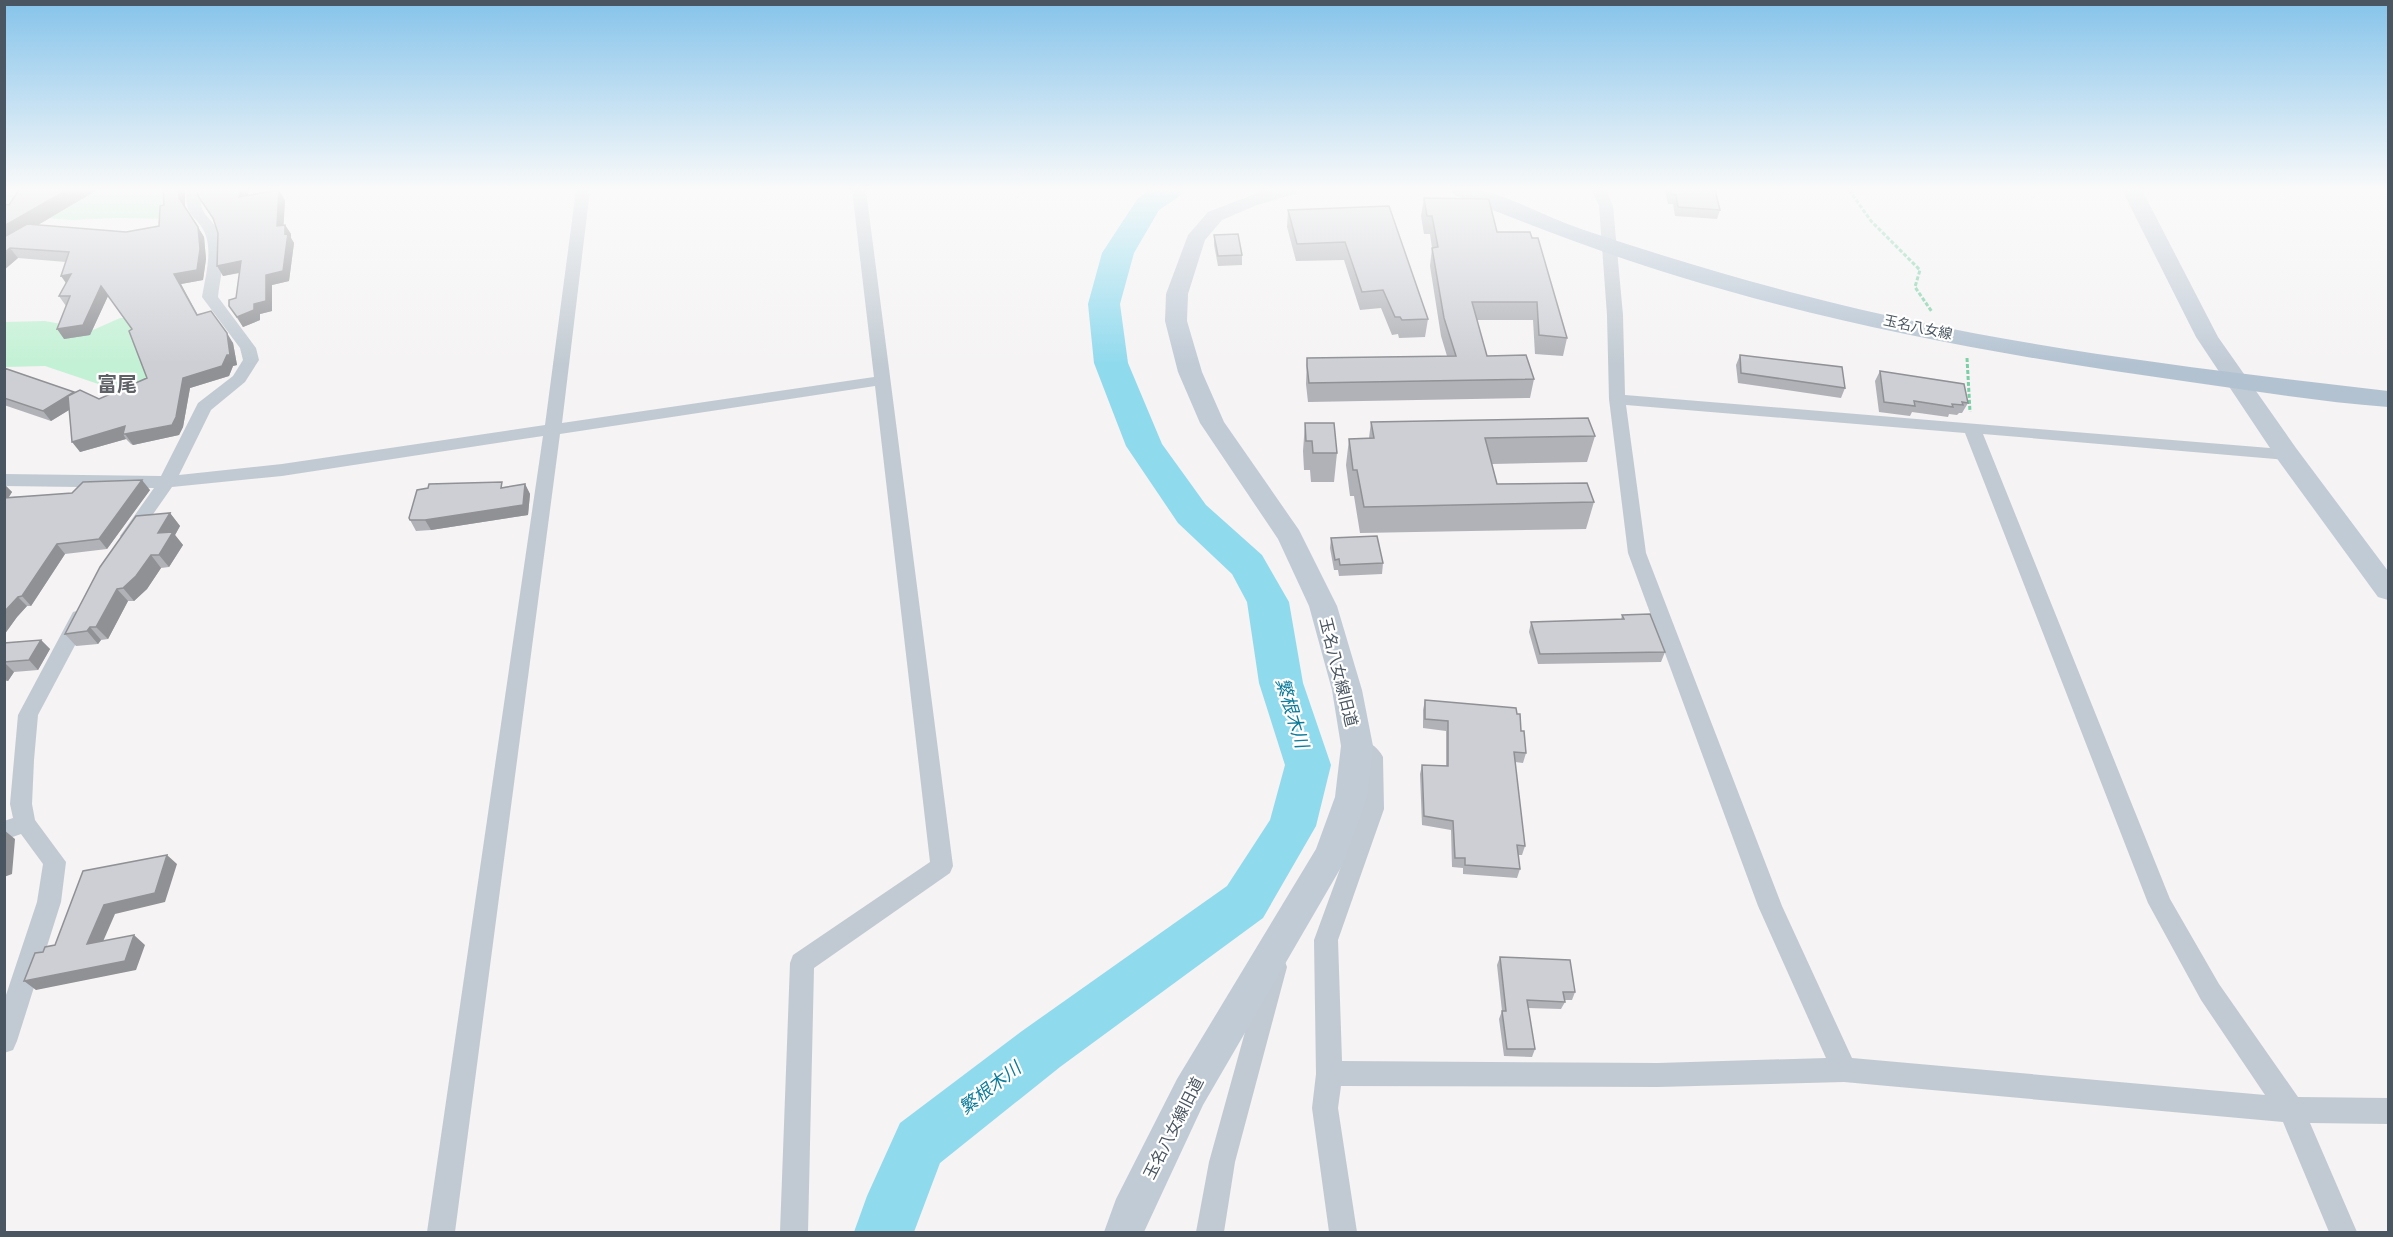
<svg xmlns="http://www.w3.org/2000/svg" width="2393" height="1237" font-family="'Fira Sans Condensed','Noto Sans JP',sans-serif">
<rect width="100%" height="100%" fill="#f5f3f3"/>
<path fill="#c3f1d5" d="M 5,190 L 189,190 L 165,219 L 117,218 L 72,220 L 45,218 L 6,203 Z
M 120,318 L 133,318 L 172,377 L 122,392 L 45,366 L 5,367 L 4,322 L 45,321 L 93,330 Z"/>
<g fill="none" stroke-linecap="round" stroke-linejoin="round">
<path fill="#90daee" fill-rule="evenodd" d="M 1149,190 L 1184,190 L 1180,196 L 1159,210 L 1134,253 L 1120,304 L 1128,363 L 1162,444 L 1206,505 L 1262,555 L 1289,602 L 1303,683 L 1331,765 L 1316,826 L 1263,918 L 1060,1067 L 940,1163 L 914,1232 L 854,1232 L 867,1196 L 900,1123 L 1022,1031 L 1227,886 L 1270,820 L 1285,765 L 1259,683 L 1247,602 L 1232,574 L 1178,523 L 1126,446 L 1094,363 L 1088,304 L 1102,253 L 1138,198 Z"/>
<path stroke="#7ad0a6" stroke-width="3" stroke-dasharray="4 2" stroke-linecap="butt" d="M 1849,190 L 1871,221 L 1920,270 L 1915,287 L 1932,312
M 1967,358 L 1970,412"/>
<path fill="#c1cad2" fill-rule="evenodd" d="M 187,190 L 201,190 C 197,218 213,215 220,236 C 227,255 220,277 218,297 L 256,348 L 259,360 L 245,382 L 211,410 L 179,475 L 282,464 L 545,425 L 576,190 L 590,190 L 562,423 L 874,377 L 852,190 L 866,190 L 953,866 L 950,873 L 814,968 L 808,1232 L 780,1232 L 790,963 L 793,955 L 930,862 L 875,386 L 560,434 L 455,1232 L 427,1232 L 543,436 L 282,476 L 172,487 L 135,540 L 123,540 L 120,536 L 154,488 L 4,486 L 4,474 L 161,476 L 198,403 L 233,376 L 243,360 L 240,348 L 202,297 C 205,278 212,255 206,236 C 199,215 183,219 187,190 Z
M 1592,190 L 1606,190 L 1613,206 L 1623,315 L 1625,395 L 2293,450 L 2296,454 L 2293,458 L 2287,460 L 1983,434 L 2170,899 L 2219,984 L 2298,1097 L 2388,1098 L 2388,1124 L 2310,1123 L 2357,1232 L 2329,1232 L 2283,1122 L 1844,1082 L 1658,1087 L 1341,1086 L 1338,1108 L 1357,1232 L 1329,1232 L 1312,1108 L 1316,1074 L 1314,940 L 1362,809 L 1361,761 L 1346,746 L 1349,740 C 1362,736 1377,745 1383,757 L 1384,809 L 1338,940 L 1342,1061 L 1658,1063 L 1826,1058 L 1758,906 L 1628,553 L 1609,399 L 1607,315 L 1599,206 ZM 1626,405 L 1965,433 L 2148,903 L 2201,1000 L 2265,1095 L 1852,1058 L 1782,906 L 1646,553 Z
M 80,610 L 87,612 L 90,617 L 38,715 L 34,760 L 32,804 L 35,820 L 66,862 L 61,902 L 17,1041 L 13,1050 L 4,1053 L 4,1001 L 37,902 L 43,864 L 21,834 L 4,840 L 4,821 L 13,818 L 10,804 L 18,715 L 73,612 Z
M 1275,956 L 1284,959 L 1287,967 L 1235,1162 L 1224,1232 L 1196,1232 L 1209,1162 L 1263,967 L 1266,959 Z"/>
<path fill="#c1cbd6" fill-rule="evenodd" d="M 1265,190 L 1298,190 L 1295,194 L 1257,205 L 1222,220 L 1205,240 L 1188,294 L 1187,321 L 1202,372 L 1224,422 L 1299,530 L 1337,606 L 1362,690 L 1373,746 L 1367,797 L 1343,864 L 1203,1105 L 1144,1232 L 1104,1232 L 1116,1199 L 1177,1079 L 1316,849 L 1335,797 L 1341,746 L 1332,690 L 1309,606 L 1278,539 L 1200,423 L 1178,372 L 1165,321 L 1166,294 L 1188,235 L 1208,212 Z
M 2122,190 L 2142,190 L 2218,337 L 2296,448 L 2388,571 L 2388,600 L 2378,597 L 2278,460 L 2196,337 Z"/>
<path fill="#b3c2d1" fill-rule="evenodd" d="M 1451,190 C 1462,190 1475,188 1485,191 C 1519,201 1551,219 1584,230 C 1656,254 1728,276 1802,295 C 1993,345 2192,368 2388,391 L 2388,407 C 2324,402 2260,392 2197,383 C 2022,359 1846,328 1677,276 C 1601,253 1528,224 1454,195 Z"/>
</g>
<path fill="#b0b2b7" d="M 19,190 L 97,190 L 38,225 L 126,232 L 159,226 L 164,205 L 185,190 L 185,207 L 204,237 L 206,259 L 203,280 L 181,284 L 198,315 L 233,343 L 237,365 L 233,366 L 229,376 L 190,388 L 183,427 L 179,435 L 133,445 L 131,444 L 126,439 L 80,452 L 69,410 L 51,421 L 4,405 L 4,368 L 75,393 L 99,399 L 147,378 L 132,329 L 108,296 L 90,335 L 64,339 L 66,306 L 59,296 L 66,283 L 66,262 L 18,258 L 4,270 L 4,204 L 9,205 Z
M 197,190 L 249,190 L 247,196 L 285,200 L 283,225 L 285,225 L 291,234 L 291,238 L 294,243 L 289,281 L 272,285 L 272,311 L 260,314 L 260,320 L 243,327 L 229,306 L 236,298 L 240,273 L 223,276 L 218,233 L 214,221 L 198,196 Z
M 1665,190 L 1715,190 L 1720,210 L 1717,219 L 1675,216 L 1673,204 L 1668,204 Z
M 1424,198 L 1497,232 L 1567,338 L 1563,356 L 1535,354 L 1533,320 L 1477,320 L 1487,356 L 1534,379 L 1530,398 L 1308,402 L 1306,384 L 1307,358 L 1447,356 L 1441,336 L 1430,266 L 1432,248 L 1430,234 L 1424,234 L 1421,216 Z
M 1389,206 L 1428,319 L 1425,337 L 1399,338 L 1398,334 L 1392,335 L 1381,308 L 1360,310 L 1344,260 L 1296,261 L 1287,227 L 1288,210 Z
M 1214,235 L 1242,255 L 1242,265 L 1218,266 L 1214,245 Z
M 1740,355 L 1845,388 L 1841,398 L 1738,383 L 1736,365 Z
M 1880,371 L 1968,403 L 1962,413 L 1959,413 L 1957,415 L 1949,414 L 1948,417 L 1912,412 L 1910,416 L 1879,412 L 1875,381 Z
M 1371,422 L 1595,436 L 1587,462 L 1492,464 L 1497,484 L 1594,502 L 1586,529 L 1360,533 L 1354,496 L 1350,496 L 1346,465 L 1349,439 L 1369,438 Z
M 1305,423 L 1337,453 L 1334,482 L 1311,482 L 1310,470 L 1304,470 L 1303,451 Z
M 4,484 L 12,492 L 9,497 L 150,490 L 107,549 L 65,554 L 31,606 L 27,606 L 17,617 L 4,635 Z
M 525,484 L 530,494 L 528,515 L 431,530 L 416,531 L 409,518 L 504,487 Z
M 170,513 L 180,526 L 175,535 L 183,545 L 169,567 L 161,568 L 147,589 L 134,601 L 128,601 L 108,639 L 101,640 L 98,644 L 76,646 L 65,634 Z
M 1331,538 L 1383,563 L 1382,574 L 1339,576 L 1338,570 L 1334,570 L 1330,548 Z
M 1622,615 L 1665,652 L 1661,662 L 1538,664 L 1529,632 L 1531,622 L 1621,620 Z
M 41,640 L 50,649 L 38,670 L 14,672 L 8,681 L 4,681 L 4,643 Z
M 1425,700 L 1517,714 L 1526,753 L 1523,763 L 1515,762 L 1525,846 L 1522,855 L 1518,855 L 1520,869 L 1517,878 L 1463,874 L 1463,868 L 1452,867 L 1451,830 L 1422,825 L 1420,774 L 1422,765 L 1446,766 L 1446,731 L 1423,728 L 1423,710 Z
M 1500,957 L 1575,992 L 1572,1000 L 1564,1000 L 1565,1002 L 1561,1009 L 1528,1008 L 1535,1049 L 1532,1057 L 1504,1056 L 1499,1019 L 1502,1011 L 1497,965 Z"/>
<path fill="#909195" d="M 67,190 L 97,190 L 4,245 L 4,226 Z
M 179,190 L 185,190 L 185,207 L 179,198 Z
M 241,190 L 249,190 L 245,207 L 239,197 Z
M 279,190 L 285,200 L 283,236 L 277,226 Z
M 285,225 L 291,234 L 291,238 L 294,243 L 289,281 L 272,285 L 272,311 L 260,314 L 260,320 L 243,327 L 237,317 L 254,304 L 285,234 Z
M 198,227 L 204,237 L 206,259 L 203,280 L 181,284 L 203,326 L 197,315 L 174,274 Z
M 10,248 L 18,258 L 4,270 L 4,253 Z
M 241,261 L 247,271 L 223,276 L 217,266 Z
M 71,274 L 68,286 L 61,276 Z
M 101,286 L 108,296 L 90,335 L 64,339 L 57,329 Z
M 227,333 L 233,343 L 237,365 L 233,366 L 229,376 L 190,388 L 183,427 L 179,435 L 133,445 L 125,434 L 123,434 L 126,439 L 80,452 L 72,442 L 125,426 L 183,378 Z
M 74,392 L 82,402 L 51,421 L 43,411 Z
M 142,480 L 150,490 L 107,549 L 99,539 Z
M 4,484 L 12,492 L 4,504 Z
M 525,484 L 530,494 L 528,515 L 431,530 L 425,520 Z
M 170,513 L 180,526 L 175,535 L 183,545 L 169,567 L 159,555 L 158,533 Z
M 57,544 L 65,554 L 31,606 L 22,596 Z
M 151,555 L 161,568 L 147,589 L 134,601 L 123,588 Z
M 117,589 L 128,601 L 108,639 L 96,627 Z
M 18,597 L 27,606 L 17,617 L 4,635 L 4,612 Z
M 90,627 L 101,640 L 98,644 L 87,631 Z
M 41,640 L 50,649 L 38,670 L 29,660 Z
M 4,662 L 14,672 L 8,681 L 4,678 Z
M 4,830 L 15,839 L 12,874 L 4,877 Z
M 167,855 L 177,864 L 165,902 L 115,914 L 98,953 L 87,944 L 104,905 Z
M 134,935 L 145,945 L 136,970 L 36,990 L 24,981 Z"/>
<path fill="#cdcfd5" stroke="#909195" stroke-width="1.5" d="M 19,190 L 67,190 L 4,226 L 4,204 L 9,205 Z
M 163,190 L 179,190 L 179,198 L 198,227 L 200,249 L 197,270 L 174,274 L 197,315 L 211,311 L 227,333 L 230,355 L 227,355 L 222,366 L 183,378 L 176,417 L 172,425 L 125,434 L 123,434 L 125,426 L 72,442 L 68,396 L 80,390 L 99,399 L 147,378 L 129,331 L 132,329 L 101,286 L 83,325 L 57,329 L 70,296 L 59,296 L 71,274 L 61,276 L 69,252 L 10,248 L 4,253 L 4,237 L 27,224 L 126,232 L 159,226 L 160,206 L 164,205 Z
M 197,190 L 241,190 L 239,197 L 279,190 L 277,226 L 285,225 L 285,234 L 288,233 L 283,271 L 266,275 L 266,301 L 254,304 L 254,310 L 237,317 L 229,306 L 229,300 L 236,298 L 241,261 L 217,266 L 218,233 L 213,218 L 198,196 Z
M 1670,190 L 1715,190 L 1720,210 L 1678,207 L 1676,195 L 1671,194 Z
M 1424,198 L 1487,199 L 1489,200 L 1497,232 L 1530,232 L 1532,238 L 1538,238 L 1567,338 L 1539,335 L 1537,302 L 1472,302 L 1487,356 L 1526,355 L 1534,379 L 1309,383 L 1307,366 L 1307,358 L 1456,356 L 1444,318 L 1432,248 L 1438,247 L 1432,216 L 1427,216 Z
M 1389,206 L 1428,319 L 1402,320 L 1400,317 L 1395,317 L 1383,290 L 1362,292 L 1345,242 L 1297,244 L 1288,210 Z
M 1238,234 L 1242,255 L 1218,256 L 1214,235 Z
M 1740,355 L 1842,367 L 1845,388 L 1741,373 Z
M 4,368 L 74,392 L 43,411 L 4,398 Z
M 1880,371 L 1964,384 L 1968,403 L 1962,402 L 1963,405 L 1952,404 L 1953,407 L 1914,401 L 1915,406 L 1884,402 Z
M 1588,418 L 1595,436 L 1485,438 L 1497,484 L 1587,483 L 1594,502 L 1364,507 L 1357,470 L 1353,470 L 1349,439 L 1374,438 L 1371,422 Z
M 1305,423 L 1334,423 L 1337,453 L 1313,453 L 1312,441 L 1306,441 Z
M 142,480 L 99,539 L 57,544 L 22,596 L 18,597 L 4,612 L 4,498 L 72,493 L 83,482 Z
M 502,482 L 501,488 L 525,484 L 523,505 L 425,520 L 410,520 L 409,518 L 417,490 L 428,488 L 429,484 Z
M 170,513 L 158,533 L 173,532 L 159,555 L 151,555 L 136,576 L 123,588 L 117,589 L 96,627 L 90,627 L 87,631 L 65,634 L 100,567 L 136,516 Z
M 1377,536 L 1383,563 L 1340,565 L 1339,559 L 1335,560 L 1331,538 Z
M 1650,614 L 1665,652 L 1540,654 L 1531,622 L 1624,619 L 1622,615 Z
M 41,640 L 29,660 L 4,662 L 4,643 Z
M 1425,700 L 1516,708 L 1517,714 L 1520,714 L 1521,731 L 1524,731 L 1526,753 L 1514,752 L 1525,846 L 1517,845 L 1520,869 L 1465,865 L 1465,858 L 1455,858 L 1453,821 L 1424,816 L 1422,765 L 1448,766 L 1448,721 L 1425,719 Z
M 167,855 L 155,893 L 104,905 L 87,944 L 134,935 L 125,961 L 24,981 L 35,953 L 43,952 L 45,947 L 55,945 L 83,871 Z
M 1500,957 L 1570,960 L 1575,992 L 1563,992 L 1565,1002 L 1527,1000 L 1535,1049 L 1507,1049 L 1502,1011 L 1506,1011 Z"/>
<linearGradient id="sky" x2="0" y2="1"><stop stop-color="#85c3ea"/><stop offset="0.52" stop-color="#fafafa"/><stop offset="1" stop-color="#fafafa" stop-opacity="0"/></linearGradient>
<rect width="2393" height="364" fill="url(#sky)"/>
<g text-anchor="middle" stroke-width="4.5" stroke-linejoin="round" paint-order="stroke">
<g font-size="14" fill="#4a5661" stroke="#fff">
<text transform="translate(1918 327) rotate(12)" y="5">玉名八女線</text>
</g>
<g font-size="16" fill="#4a5661" stroke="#fff">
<text transform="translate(1339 672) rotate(76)" y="6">玉名八女線旧道</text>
<text transform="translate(1173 1128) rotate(-63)" y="6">玉名八女線旧道</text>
</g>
<g font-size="18" font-style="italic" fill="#0c7c9b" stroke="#fff">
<text transform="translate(1292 713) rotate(73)" y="6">繁根木川</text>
<text transform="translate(990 1088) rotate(-38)" y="6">繁根木川</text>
</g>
<g font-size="20" font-weight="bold" fill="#5f6368" stroke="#fff">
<text x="117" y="391">富尾</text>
</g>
</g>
<rect width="2393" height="1237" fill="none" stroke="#4a5661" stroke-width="12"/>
</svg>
